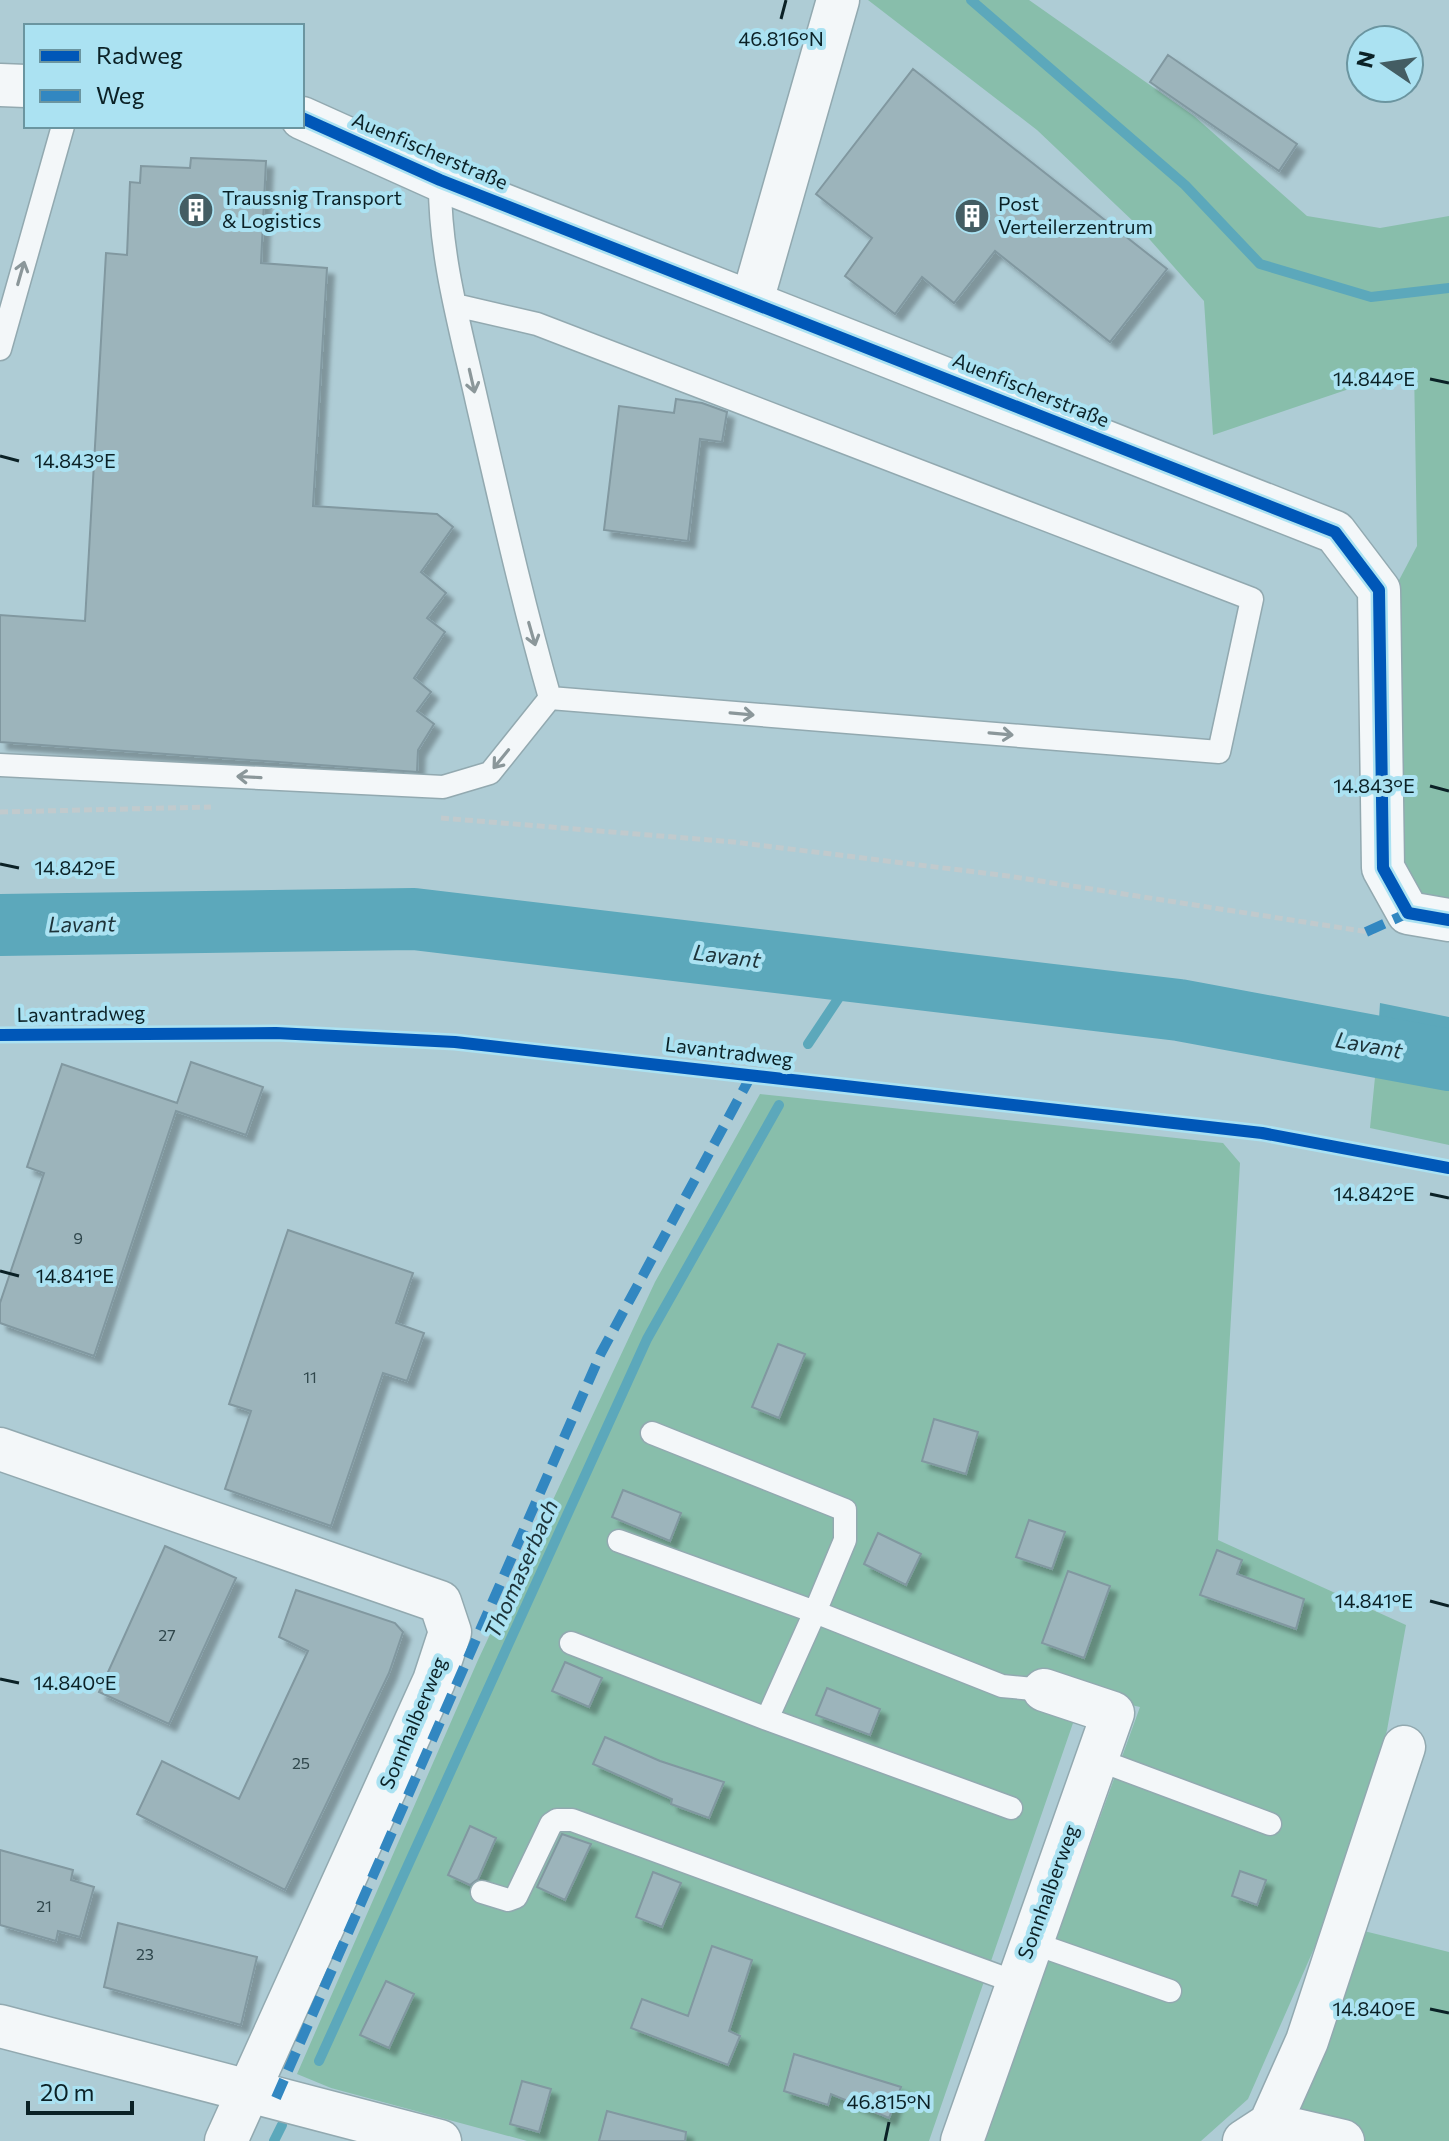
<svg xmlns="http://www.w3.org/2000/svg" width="1449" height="2141" font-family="Commissioner,sans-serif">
<defs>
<filter id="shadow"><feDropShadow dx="7" dy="7" stdDeviation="2" flood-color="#0004"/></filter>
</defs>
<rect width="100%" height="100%" fill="#aeccd5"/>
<path fill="#88beab" d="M 868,0 L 1029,0 L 1194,116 L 1307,216 L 1380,228 L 1449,216 L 1449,901 L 1422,895 L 1402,869 L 1397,584 L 1417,546 L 1414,367 L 1213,435 L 1204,301 L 1136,224 L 1037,130 Z
M 1376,1067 L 1449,1081 L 1449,1145 L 1370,1128 Z
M 760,1094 L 1223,1143 L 1240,1163 L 1218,1540 L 1406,1625 L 1387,1730 L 1356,1844 L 1316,1944 L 1248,2099 L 1201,2141 L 983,2141 L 1140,1707 L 1083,1694 L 929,2141 L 527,2141 L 331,2088 L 297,2074 L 478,1660 L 655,1282 Z
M 1364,1931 L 1449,1952 L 1449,2141 L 1273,2141 Z"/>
<path fill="#5ca8bb" d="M 1380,1003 L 1449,1017 L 1449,1081 L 1376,1067 Z"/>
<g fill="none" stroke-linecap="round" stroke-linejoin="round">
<path stroke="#5ca8bb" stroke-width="10" d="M 971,0 L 1185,185 L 1260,264 L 1371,297 L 1449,288
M 808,1044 L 856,972
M 319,2061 L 647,1339 L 779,1105
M 274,2141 L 282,2125"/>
<path stroke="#5ca8bb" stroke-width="62" d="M 0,925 L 414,919 L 1179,1010 L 1449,1060"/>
</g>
<path fill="#9cb4bb" stroke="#8198a0" stroke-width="2" filter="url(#shadow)" d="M 1168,55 L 1297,144 L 1279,171 L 1150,82 Z
M 913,69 L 1167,269 L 1110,342 L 995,251 L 954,303 L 922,277 L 895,314 L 845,276 L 872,238 L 816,194 Z
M 191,158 L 266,161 L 261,263 L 327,268 L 313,506 L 437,514 L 453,527 L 421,572 L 446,593 L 427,618 L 445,632 L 414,678 L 431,692 L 417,711 L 434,724 L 418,750 L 417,772 L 0,742 L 0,615 L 85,621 L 106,253 L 127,255 L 130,182 L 140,183 L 141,166 L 190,168 Z
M 676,399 L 702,403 L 727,412 L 722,442 L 700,439 L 688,541 L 604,530 L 619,406 L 674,413 Z
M 191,1062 L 263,1087 L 246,1135 L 176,1111 L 94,1356 L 0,1323 L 0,1303 L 44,1173 L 27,1167 L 62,1064 L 177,1103 Z
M 288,1230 L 413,1273 L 396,1323 L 424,1333 L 407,1381 L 383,1373 L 331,1526 L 225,1489 L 251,1411 L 229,1404 Z
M 778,1344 L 805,1354 L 779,1418 L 752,1407 Z
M 934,1419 L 978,1432 L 966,1474 L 922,1461 Z
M 623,1490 L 681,1513 L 670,1541 L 612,1517 Z
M 1029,1520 L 1065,1532 L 1052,1569 L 1016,1557 Z
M 878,1533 L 921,1554 L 906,1585 L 864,1564 Z
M 165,1546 L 236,1578 L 169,1724 L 99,1692 Z
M 1217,1550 L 1242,1560 L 1237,1574 L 1304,1599 L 1296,1629 L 1200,1595 Z
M 1068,1571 L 1110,1586 L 1084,1658 L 1042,1643 Z
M 296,1590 L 395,1623 L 403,1632 L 389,1673 L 285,1890 L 137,1814 L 162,1761 L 239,1799 L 308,1651 L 279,1637 Z
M 565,1662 L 602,1678 L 589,1707 L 552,1691 Z
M 827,1688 L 880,1709 L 870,1735 L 816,1715 Z
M 605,1737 L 660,1761 L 724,1782 L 709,1818 L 671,1804 L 672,1799 L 593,1764 Z
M 470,1826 L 496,1838 L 478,1879 L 470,1885 L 448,1875 Z
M 562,1834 L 591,1844 L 565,1900 L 537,1887 Z
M 0,1850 L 73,1870 L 71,1880 L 94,1887 L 80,1937 L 58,1931 L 56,1941 L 0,1925 Z
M 1240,1871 L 1266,1880 L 1257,1905 L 1232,1896 Z
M 653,1872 L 681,1883 L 662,1927 L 636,1917 Z
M 118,1923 L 257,1957 L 241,2025 L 104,1987 Z
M 712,1946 L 752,1960 L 729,2031 L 740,2036 L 728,2065 L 631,2028 L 642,1999 L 688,2016 Z
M 386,1981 L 414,1994 L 389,2048 L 360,2035 Z
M 794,2054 L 901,2087 L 889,2118 L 831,2094 L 828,2105 L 784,2091 Z
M 522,2081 L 551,2089 L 539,2132 L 510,2124 Z
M 607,2111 L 686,2132 L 685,2141 L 599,2141 Z"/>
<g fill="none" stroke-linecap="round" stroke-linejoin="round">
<defs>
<path id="lane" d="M 440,180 C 439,255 461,330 477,402 C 500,501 522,600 550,698 L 1219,752 L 1252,599 L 537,324 L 455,305
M 0,349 L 63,126
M 0,765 L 443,787 L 490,773 L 550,698
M 619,1541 L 815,1612 L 845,1540 L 845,1510 L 652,1433
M 571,1643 L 767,1719 L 815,1612 L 1002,1686 L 1044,1690
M 767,1719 L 1011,1808
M 1096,1759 L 1270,1824
M 482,1892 L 508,1900 L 516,1897 L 551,1824 L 557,1820 L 572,1820 L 1015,1982
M 1030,1942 L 1170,1991"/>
<path id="street" d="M 0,85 L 26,86
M 302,118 L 440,180 L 1335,532 L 1379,590 L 1383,868 L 1408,913 L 1449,920
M 752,301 L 838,0
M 0,1449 L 440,1602 L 450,1632 L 434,1681 L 226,2141
M 0,2026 L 440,2141
M 1270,2124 L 1307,2041 L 1404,1747
M 962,2141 L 1113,1713 L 1044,1690
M 1244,2141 L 1270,2124 L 1343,2141"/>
</defs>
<use href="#lane" stroke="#92a9b0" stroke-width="25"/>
<use href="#street" stroke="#92a9b0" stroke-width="45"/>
<path stroke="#c1cacd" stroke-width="5" stroke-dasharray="8 4" stroke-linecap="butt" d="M 0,812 L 211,807
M 441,818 L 734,842 L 1008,876 L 1375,933"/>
<use href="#lane" stroke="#f3f7f9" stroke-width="22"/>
<use href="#street" stroke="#f3f7f9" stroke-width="42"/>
<path stroke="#3287c1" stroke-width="10" stroke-dasharray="20 10" stroke-linecap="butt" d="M 1366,932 L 1408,913
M 276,2098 L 601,1353 L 752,1074"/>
<defs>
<path id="cycleway" d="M 302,118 L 440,180 L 1335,532 L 1379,590 L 1383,868 L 1408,913 L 1449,920
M 0,1035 L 276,1033 L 455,1042 L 1262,1133 L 1449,1168"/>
</defs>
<use href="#cycleway" stroke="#abe2f2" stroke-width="17"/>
<use href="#cycleway" stroke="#0057b8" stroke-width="12"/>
</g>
<defs><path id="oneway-shaft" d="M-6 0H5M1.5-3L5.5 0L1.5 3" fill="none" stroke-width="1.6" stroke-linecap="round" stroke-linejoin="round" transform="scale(2)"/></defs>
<g stroke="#8b979a">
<use href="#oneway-shaft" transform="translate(21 273) rotate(-74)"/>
<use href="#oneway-shaft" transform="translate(472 381) rotate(77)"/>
<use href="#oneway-shaft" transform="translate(532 634) rotate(74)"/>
<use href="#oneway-shaft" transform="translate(742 714) rotate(5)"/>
<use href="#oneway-shaft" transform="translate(1001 734) rotate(5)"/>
<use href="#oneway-shaft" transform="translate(501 759) rotate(129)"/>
<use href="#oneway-shaft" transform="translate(249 777) rotate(-177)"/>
</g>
<path fill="none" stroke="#0b2126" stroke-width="3" d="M 781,19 L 786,0M 1430,379 L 1449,383M 0,456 L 19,461M 1430,786 L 1449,791M 0,864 L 19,868M 1430,1194 L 1449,1198M 0,1271 L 19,1276M 1430,1601 L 1449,1606M 0,1679 L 19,1683M 1430,2009 L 1449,2013M 885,2141 L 889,2122"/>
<defs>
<symbol id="building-disc" viewBox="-11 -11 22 22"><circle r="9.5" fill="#445d63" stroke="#abe2f2"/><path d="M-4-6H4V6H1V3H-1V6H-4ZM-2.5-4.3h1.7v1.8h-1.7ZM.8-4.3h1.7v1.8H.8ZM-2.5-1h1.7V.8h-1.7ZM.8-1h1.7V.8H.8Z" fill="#fff"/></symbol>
</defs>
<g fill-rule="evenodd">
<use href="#building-disc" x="176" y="190" width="40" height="40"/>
<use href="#building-disc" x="952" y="196" width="40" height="40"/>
</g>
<g text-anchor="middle" stroke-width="8" stroke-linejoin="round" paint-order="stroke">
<g font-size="16" fill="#2f464b">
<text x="78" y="1244">9</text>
<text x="310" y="1383">11</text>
<text x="167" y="1641">27</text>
<text x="301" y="1769">25</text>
<text x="44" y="1912">21</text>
<text x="145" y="1960">23</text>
</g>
<g font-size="20" fill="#0b2126" stroke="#abe2f2">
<text transform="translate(430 151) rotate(23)" y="7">Auenfischerstraße</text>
<text transform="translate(1031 390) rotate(22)" y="7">Auenfischerstraße</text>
<text transform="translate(81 1014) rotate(-1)" y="7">Lavantradweg</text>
<text transform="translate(729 1052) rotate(7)" y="7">Lavantradweg</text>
<text transform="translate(413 1723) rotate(-67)" y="7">Sonnhalberweg</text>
<text transform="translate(1048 1892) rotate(-70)" y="7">Sonnhalberweg</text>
</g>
<g font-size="20" fill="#0b2126" stroke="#abe2f2" text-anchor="start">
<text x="222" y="205">Traussnig Transport<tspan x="222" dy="23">&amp; Logistics</tspan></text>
<text x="998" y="211">Post<tspan x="998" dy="23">Verteilerzentrum</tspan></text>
</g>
<g font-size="22" font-style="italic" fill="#1d3339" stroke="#abe2f2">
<text transform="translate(82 924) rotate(-1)" y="8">Lavant</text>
<text transform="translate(727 956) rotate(7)" y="8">Lavant</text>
<text transform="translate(1369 1045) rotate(10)" y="8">Lavant</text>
<text transform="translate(521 1569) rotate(-66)" y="8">Thomaserbach</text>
</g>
</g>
<g font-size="20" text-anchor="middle" fill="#0b2126" stroke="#abe2f2" stroke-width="8" stroke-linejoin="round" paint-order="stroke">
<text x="781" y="46">46.816°N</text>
<text x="1374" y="386">14.844°E</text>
<text x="75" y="468">14.843°E</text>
<text x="1374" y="793">14.843°E</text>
<text x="75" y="875">14.842°E</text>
<text x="1374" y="1201">14.842°E</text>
<text x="75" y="1283">14.841°E</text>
<text x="1374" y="1608">14.841°E</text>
<text x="75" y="1690">14.840°E</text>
<text x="1374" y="2016">14.840°E</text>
<text x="889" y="2109">46.815°N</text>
</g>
<rect x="24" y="24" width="280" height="104" fill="#abe2f2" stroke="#6b95a0" stroke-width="2"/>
<rect x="40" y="50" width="40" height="12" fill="#0057b8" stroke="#6b95a0" stroke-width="2"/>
<text x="96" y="64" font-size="24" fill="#0b2126">Radweg</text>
<rect x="40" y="90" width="40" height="12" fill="#3287c1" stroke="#6b95a0" stroke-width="2"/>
<text x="96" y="104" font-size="24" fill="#0b2126">Weg</text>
<g transform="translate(1385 64) rotate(283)"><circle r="38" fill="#abe2f2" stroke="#6b95a0" stroke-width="2"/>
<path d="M0-6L14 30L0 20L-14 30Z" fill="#445d63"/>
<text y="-12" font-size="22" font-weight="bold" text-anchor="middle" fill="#0b2126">N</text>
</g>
<path d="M28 2101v12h104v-12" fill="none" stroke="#0b2126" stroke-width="4"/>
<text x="40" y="2101" font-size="24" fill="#0b2126" stroke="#abe2f2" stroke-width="6" paint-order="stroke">20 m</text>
</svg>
